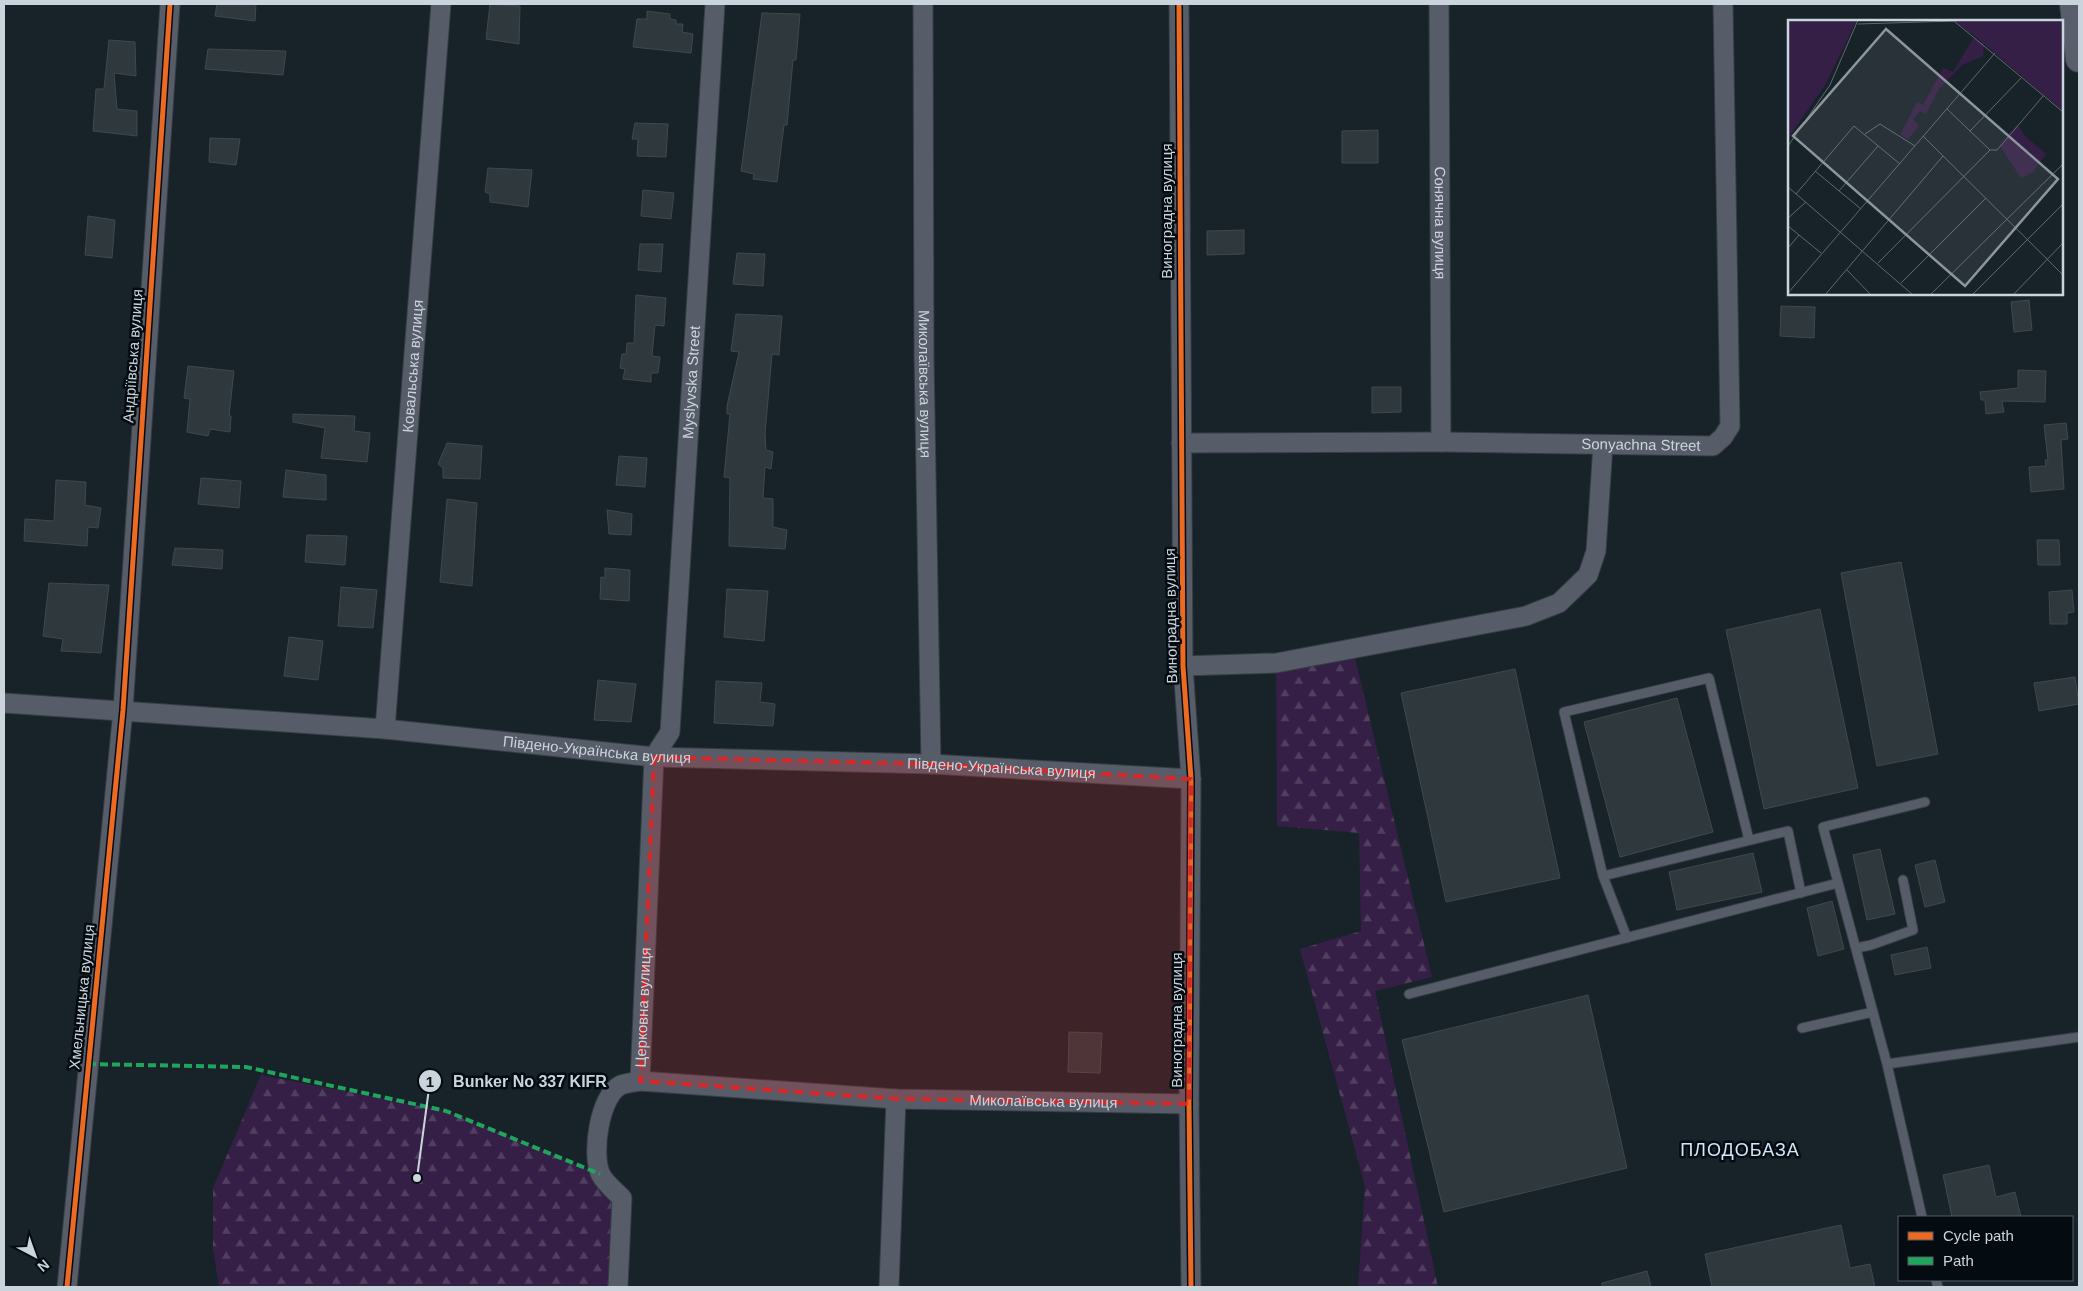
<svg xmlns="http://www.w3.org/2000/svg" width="2083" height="1291" font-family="Arial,sans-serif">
<defs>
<pattern id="forest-firs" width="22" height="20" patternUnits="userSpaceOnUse" patternTransform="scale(1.25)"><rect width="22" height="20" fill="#351f46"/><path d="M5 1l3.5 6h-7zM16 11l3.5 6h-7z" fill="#513f60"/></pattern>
</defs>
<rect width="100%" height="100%" fill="#182229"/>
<path fill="url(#forest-firs)" d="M 1353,650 L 1432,977 L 1375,991 L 1438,1287 L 1358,1287 L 1365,1186 L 1300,949 L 1361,931 L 1359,833 L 1277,826 L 1276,663 Z
M 261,1075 L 446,1111 L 600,1174 L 622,1198 L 618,1287 L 219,1287 L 213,1248 L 213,1188 Z"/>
<path fill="#2f393d" stroke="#3f484d" d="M 217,4 L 256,4 L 255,21 L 215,16 Z
M 490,4 L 520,6 L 519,44 L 486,39 Z
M 647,11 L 670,14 L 670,19 L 676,20 L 676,24 L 683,24 L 682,32 L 693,34 L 691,53 L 633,47 L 637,19 L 647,19 Z
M 762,13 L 800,14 L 796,60 L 793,60 L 787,125 L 784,125 L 777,182 L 753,179 L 754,174 L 741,171 Z
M 109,40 L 135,42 L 136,76 L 114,73 L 117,109 L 137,111 L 137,136 L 93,131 L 96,89 L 104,89 Z
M 208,49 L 286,51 L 283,75 L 205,69 Z
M 635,123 L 668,124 L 666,157 L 637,156 L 638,139 L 632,139 Z
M 1378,130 L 1378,163 L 1342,163 L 1342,131 Z
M 210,138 L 240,139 L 236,165 L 209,162 Z
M 488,168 L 532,170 L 528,207 L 490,202 L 490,194 L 485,192 Z
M 643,190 L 674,193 L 671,219 L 641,216 Z
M 88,216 L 115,220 L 112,258 L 85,255 Z
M 1244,230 L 1244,254 L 1207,255 L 1207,231 Z
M 640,244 L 663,244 L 661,272 L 638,270 Z
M 737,253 L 765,254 L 763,286 L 733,284 Z
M 636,295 L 666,298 L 664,326 L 655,325 L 652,356 L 660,357 L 658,373 L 651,373 L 651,382 L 623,379 L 625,369 L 620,368 L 622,354 L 626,354 L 627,343 L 634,343 Z
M 2029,300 L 2032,330 L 2014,332 L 2011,302 Z
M 1781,306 L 1815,307 L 1814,338 L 1780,336 Z
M 736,314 L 782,316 L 779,355 L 772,354 L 765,434 L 766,450 L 773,452 L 771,469 L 765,467 L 763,498 L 773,499 L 773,527 L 787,530 L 785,549 L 729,546 L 730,478 L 724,477 L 730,414 L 727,414 L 727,406 L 739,352 L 731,351 Z
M 188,366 L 234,371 L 229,416 L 231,416 L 230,432 L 210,429 L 208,436 L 187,432 L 190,399 L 184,398 Z
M 2018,370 L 2046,371 L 2045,402 L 2002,401 L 2004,412 L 1986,414 L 1985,400 L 1981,400 L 1980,392 L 2018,388 Z
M 1372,387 L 1401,387 L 1401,412 L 1372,413 Z
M 293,414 L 355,416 L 354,431 L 370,433 L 367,462 L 321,458 L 325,428 L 293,422 Z
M 2066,423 L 2068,439 L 2061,440 L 2064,489 L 2031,492 L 2029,467 L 2046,466 L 2045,460 L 2048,460 L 2044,425 Z
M 447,443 L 482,446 L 480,479 L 443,478 L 443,468 L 438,464 Z
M 619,456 L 647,458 L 645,487 L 616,485 Z
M 286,470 L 326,475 L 326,500 L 283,497 Z
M 201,478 L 241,481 L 239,508 L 198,504 Z
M 56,480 L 86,482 L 85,505 L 101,508 L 98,528 L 88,527 L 87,546 L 24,541 L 25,519 L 54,521 Z
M 447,499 L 477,503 L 472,586 L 440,582 Z
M 607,510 L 632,514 L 631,535 L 609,534 Z
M 307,535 L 347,536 L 345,565 L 305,562 Z
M 2037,540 L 2059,540 L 2060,565 L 2038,565 Z
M 175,548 L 223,550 L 222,569 L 172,565 Z
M 1901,562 L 1938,754 L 1877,766 L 1841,573 Z
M 605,568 L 630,570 L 629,601 L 600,599 L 601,577 L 605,578 Z
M 49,583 L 109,585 L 101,653 L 61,651 L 63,639 L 43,636 Z
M 341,587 L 377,590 L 373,628 L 338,626 Z
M 727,589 L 768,591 L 764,641 L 724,637 Z
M 2072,590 L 2074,612 L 2067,613 L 2067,624 L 2050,624 L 2049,592 Z
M 1820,609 L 1858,788 L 1764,809 L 1726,630 Z
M 289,637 L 323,641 L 318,680 L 284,676 Z
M 1515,669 L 1560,878 L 1446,902 L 1401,693 Z
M 2075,677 L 2079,704 L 2039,711 L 2034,683 Z
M 598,680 L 636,684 L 631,722 L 594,720 Z
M 716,681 L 762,683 L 760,702 L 775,704 L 773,726 L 714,723 Z
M 1677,698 L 1713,832 L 1620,857 L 1584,722 Z
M 1880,849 L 1895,914 L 1867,920 L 1853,855 Z
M 1753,853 L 1762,892 L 1677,910 L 1669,872 Z
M 1935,860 L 1945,902 L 1925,907 L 1915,865 Z
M 1832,901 L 1844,949 L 1818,956 L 1807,908 Z
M 1927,947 L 1931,968 L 1895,975 L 1891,955 Z
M 1588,995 L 1627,1168 L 1444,1212 L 1402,1040 Z
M 1069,1032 L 1102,1033 L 1100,1073 L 1068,1072 Z
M 1989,1165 L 1996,1197 L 2015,1192 L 2021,1217 L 1952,1217 L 1943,1175 Z
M 1841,1225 L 1850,1268 L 1870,1264 L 1875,1287 L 1712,1287 L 1705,1254 Z
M 1647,1271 L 1651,1287 L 1602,1287 L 1602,1283 Z"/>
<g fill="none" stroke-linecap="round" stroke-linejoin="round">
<defs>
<path id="service" d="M 1925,802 L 1823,827 L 1887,1064 L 2079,1037
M 1603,876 L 1788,831 L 1801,893
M 1627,938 L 1603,876 L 1564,712 L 1709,678 L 1749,840
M 1856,948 L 1871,945 L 1913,930 L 1903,880
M 1409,994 L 1838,883
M 1802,1028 L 1873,1012
M 1887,1064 L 1922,1217
M 1936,1280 L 1938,1287"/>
<g id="minor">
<path id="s1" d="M 923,4 L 924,357 L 931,764"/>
<path d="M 1179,4 L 1183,666 L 1191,779 L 1189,1104 L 1191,1287"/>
<path id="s2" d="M 1439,4 L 1441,442"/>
<path id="s3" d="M 1181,443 L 1441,442 L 1713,446 L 1723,437 L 1730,426 L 1723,4"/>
<path d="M 1183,666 L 1276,663 L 1526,616 L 1559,603 L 1588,575 L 1596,551 L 1603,445"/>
<path id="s4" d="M 4,703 L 385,729 L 654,757 L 931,764 L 1191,779"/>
<path id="s5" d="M 385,729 L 441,4"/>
<path id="s6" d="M 654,757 L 670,732 L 715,4"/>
<path id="s7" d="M 640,1081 L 896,1099 L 1189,1104"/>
<path d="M 67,1287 L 123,710 L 170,4"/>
<path id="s8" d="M 618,1287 L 622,1198 C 615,1191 605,1183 601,1175 C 591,1156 599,1095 621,1085 C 626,1083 634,1082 640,1081 L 654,757"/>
<path d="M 889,1287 L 896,1099"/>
</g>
<path id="secondary" d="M 2073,4 L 2079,59"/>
</defs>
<use href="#service" stroke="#363e44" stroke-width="11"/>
<use href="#minor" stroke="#363e44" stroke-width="21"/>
<use href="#secondary" stroke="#363e44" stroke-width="28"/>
<use href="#service" stroke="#575c69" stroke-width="9"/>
<use href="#minor" stroke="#575c69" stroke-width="19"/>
<use href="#secondary" stroke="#595e6c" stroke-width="26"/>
<path stroke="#20a55d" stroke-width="4" stroke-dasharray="8 4" stroke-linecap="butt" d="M 88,1064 L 246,1067 L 446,1111 L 600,1174"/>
<defs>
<path id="cycleway" d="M 1179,4 L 1183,666 L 1191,779 L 1189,1104 L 1191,1287
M 67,1287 L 123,710 L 170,4"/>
</defs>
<use href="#cycleway" stroke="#050c11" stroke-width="8"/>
<use href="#cycleway" stroke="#ed6a23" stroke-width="5"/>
</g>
<path fill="#d62828" fill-opacity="0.2" stroke="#d62828" stroke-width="4" stroke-dasharray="10 6" stroke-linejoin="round" d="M 654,757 L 931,764 L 1191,779 L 1189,1104 L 896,1099 L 640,1081 Z"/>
<g text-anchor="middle" stroke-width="5" stroke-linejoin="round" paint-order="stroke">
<g font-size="15" fill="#cad4dc" stroke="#050c11">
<text transform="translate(1167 211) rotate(-90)" y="5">Виноградна вулиця</text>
<text dy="5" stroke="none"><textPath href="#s2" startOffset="219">Сонячна вулиця</textPath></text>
<text transform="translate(133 356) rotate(-86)" y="5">Андріївська вулиця</text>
<text dy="5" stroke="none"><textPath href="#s5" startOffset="364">Ковальська вулиця</textPath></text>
<text dy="5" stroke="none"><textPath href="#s6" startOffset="380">Myslyvska Street</textPath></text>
<text dy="5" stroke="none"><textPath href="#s1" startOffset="380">Миколаївська вулиця</textPath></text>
<text dy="5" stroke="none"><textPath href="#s3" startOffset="460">Sonyachna Street</textPath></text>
<text transform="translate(1171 616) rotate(-91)" y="5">Виноградна вулиця</text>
<text dy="5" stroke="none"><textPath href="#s4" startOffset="595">Південо-Українська вулиця</textPath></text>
<text dy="5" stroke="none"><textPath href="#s4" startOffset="1000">Південо-Українська вулиця</textPath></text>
<text transform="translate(82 997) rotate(-84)" y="5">Хмельницька вулиця</text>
<text dy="5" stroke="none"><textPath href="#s8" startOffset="311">Церковна вулиця</textPath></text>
<text transform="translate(1177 1020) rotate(-90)" y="5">Виноградна вулиця</text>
<text dy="5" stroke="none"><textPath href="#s7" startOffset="404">Миколаївська вулиця</textPath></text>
</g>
<g font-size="18" letter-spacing="1" fill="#d1e7f7" stroke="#050c11">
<text x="1740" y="1156">ПЛОДОБАЗА</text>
</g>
</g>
<g transform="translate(1788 20)">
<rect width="275" height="275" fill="#182229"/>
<path d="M 0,0 L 69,0 L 37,65 L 0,119 ZM 275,0 L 275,91 L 196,24 L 195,36 L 174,45 L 150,70 L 138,94 L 132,91 L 125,99 L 131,106 L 120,119 L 112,115 L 129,82 L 135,85 L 155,48 L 165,52 L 186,17 L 195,24 L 191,19 ZM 229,104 L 238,117 L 258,134 L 245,152 L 233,158 L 212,126 Z" fill="#351f46"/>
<path d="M 165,0 L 275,0 L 275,91 L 191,19 Z" fill="#351f46"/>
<path fill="none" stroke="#5f6971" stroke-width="1" d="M 70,4 L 166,1 L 275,92M 159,89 L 202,130M 182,111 L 234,57M 77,114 L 92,104 L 127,126M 135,116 L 275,255M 0,126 L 42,65 L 70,0M 27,151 L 73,189M 0,167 L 125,275M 51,171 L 90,126M 8,174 L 66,106 L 112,144M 0,198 L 18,182M 0,206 L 33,233M 0,228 L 11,215M 90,243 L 202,130 L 209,130 L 256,75M 59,250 L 83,275M 113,263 L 198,178M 0,273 L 207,33M 37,275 L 155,136M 142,275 L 275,144M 184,275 L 275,184M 225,275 L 275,223"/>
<path fill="#8c969d" fill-opacity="0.15" stroke="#8c969d" stroke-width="2.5" d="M 98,9 L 270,159 L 177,266 L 5,116 Z"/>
<rect width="275" height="275" fill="none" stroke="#cad4dc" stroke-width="2.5"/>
</g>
<path fill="none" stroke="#cad4dc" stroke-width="2" d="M417 1178L430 1081"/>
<g fill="#cad4dc" stroke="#050c11" stroke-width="2">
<circle cx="417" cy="1178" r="5"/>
<circle cx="430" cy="1081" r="12"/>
</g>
<g font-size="15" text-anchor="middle" font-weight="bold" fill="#111">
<text x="430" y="1087">1</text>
</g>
<g font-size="16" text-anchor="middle" font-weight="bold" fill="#cad4dc" stroke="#050c11" stroke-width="5" stroke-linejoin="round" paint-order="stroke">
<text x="530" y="1087">Bunker No 337 KIFR</text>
</g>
<rect width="2083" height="1291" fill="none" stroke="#cad4dc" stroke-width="10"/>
<rect x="1898" y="1216" width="175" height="65" fill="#050c11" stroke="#545c62"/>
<rect x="1908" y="1232" width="25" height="8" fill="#ed6a23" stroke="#545c62"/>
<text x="1943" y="1241" font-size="15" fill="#cad4dc">Cycle path</text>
<rect x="1908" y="1257" width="25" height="8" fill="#20a55d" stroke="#545c62"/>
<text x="1943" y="1266" font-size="15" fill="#cad4dc">Path</text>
<g transform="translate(35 1256) rotate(139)" stroke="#050c11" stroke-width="4" paint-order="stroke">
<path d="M0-4L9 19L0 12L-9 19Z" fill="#cad4dc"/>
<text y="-8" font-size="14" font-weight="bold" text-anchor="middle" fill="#cad4dc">N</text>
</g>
</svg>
